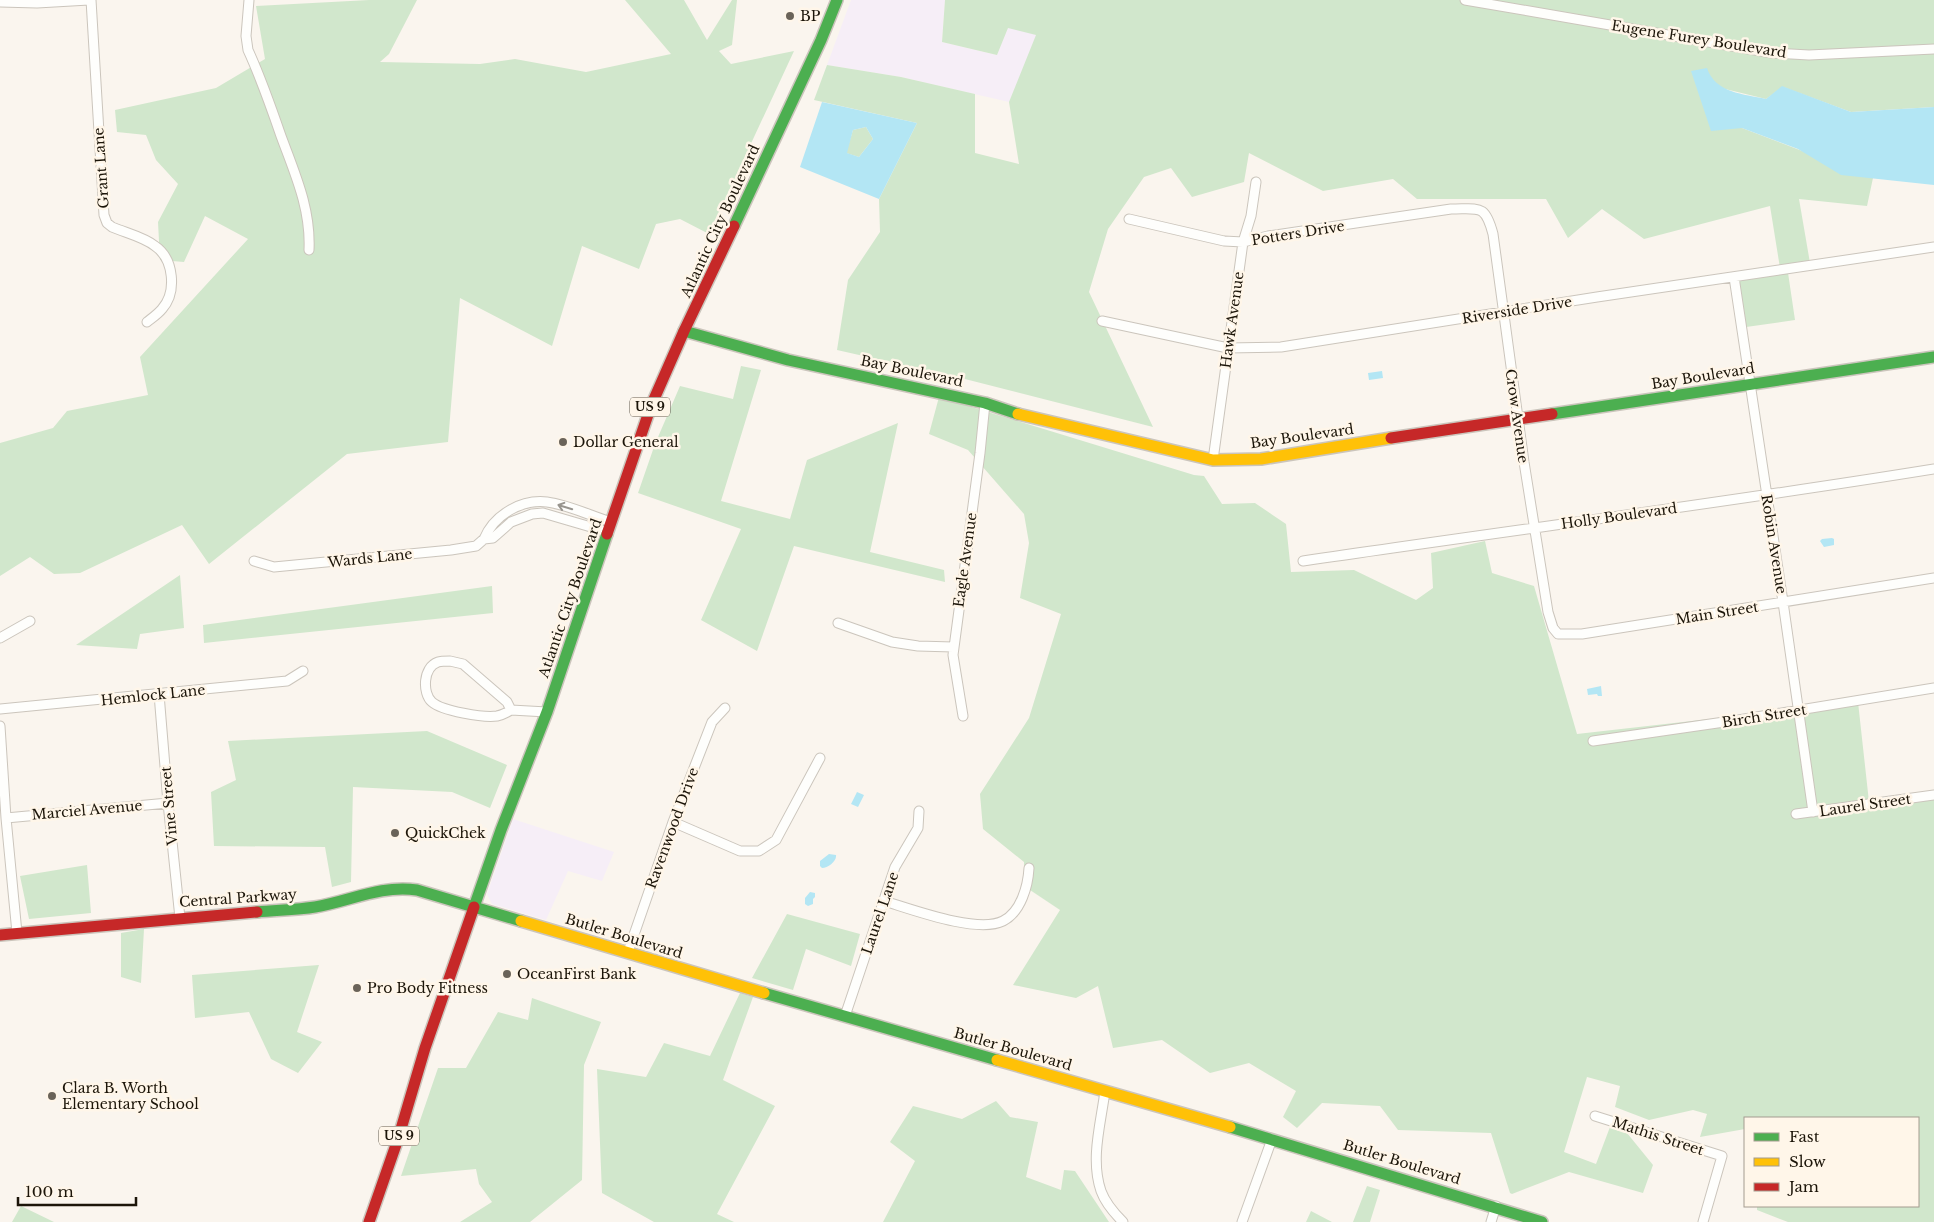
<svg xmlns="http://www.w3.org/2000/svg" width="1934" height="1222" font-family="'Libre Baskerville',serif">
<rect width="100%" height="100%" fill="#faf5ee"/>
<path fill="#f6eef7" d="M 851,0 L 945,0 L 942,42 L 997,55 L 1008,27 L 1037,35 L 1009,102 L 901,77 L 827,65 Z
M 513,819 L 614,852 L 602,881 L 568,871 L 546,920 L 492,904 L 487,894 Z"/>
<path fill="#d1e7cc" d="M 369,0 L 417,0 L 389,54 L 380,62 L 480,64 L 515,59 L 586,72 L 671,54 L 625,0 L 684,0 L 707,40 L 732,0 L 737,0 L 732,45 L 719,51 L 731,64 L 794,51 L 709,234 L 680,219 L 656,224 L 639,269 L 582,246 L 552,346 L 460,298 L 448,442 L 347,454 L 209,564 L 182,525 L 80,573 L 54,574 L 30,557 L 0,576 L 0,443 L 53,428 L 67,411 L 148,395 L 140,357 L 248,239 L 205,216 L 184,262 L 160,260 L 158,222 L 178,184 L 156,160 L 146,135 L 117,132 L 115,110 L 216,88 L 265,59 L 256,6 Z
M 945,0 L 1934,0 L 1934,107 L 1851,112 L 1783,87 L 1766,99 L 1713,86 L 1692,71 L 1742,128 L 1873,178 L 1867,206 L 1799,199 L 1810,263 L 1787,266 L 1795,320 L 1739,328 L 1733,274 L 1780,268 L 1770,206 L 1644,239 L 1602,209 L 1568,238 L 1546,199 L 1417,199 L 1393,179 L 1323,191 L 1249,153 L 1244,182 L 1192,197 L 1171,168 L 1144,177 L 1108,229 L 1089,292 L 1153,427 L 961,378 L 837,350 L 848,280 L 880,232 L 879,199 L 917,123 L 814,100 L 827,65 L 901,77 L 975,94 L 975,153 L 1019,164 L 1009,102 L 1036,35 L 1008,28 L 997,55 L 942,42 Z
M 866,127 L 873,139 L 859,157 L 846,153 L 853,130 Z
M 741,366 L 761,370 L 721,501 L 790,519 L 807,460 L 898,423 L 870,552 L 944,570 L 945,582 L 794,546 L 757,651 L 701,620 L 741,529 L 638,493 L 655,444 L 680,386 L 733,399 Z
M 939,397 L 1194,475 L 1204,476 L 1222,504 L 1255,503 L 1286,524 L 1291,572 L 1354,570 L 1416,600 L 1433,588 L 1431,553 L 1485,541 L 1492,573 L 1534,586 L 1577,734 L 1858,702 L 1870,811 L 1934,799 L 1934,1222 L 1788,1222 L 1757,1210 L 1757,1206 L 1918,1206 L 1918,1118 L 1745,1118 L 1745,1129 L 1700,1137 L 1707,1114 L 1693,1110 L 1649,1120 L 1615,1107 L 1620,1086 L 1587,1077 L 1564,1152 L 1596,1164 L 1610,1127 L 1627,1133 L 1653,1165 L 1643,1193 L 1569,1172 L 1512,1194 L 1510,1193 L 1491,1133 L 1398,1130 L 1380,1106 L 1322,1103 L 1297,1128 L 1283,1117 L 1296,1091 L 1249,1063 L 1210,1073 L 1162,1040 L 1113,1048 L 1098,986 L 1076,998 L 1013,985 L 1060,910 L 1024,886 L 1024,862 L 983,829 L 980,794 L 1029,718 L 1061,614 L 1020,598 L 1029,543 L 1024,514 L 968,450 L 929,434 Z
M 180,575 L 184,628 L 140,634 L 137,649 L 76,645 Z
M 492,586 L 493,613 L 204,643 L 203,625 Z
M 427,731 L 507,765 L 490,808 L 452,792 L 353,787 L 351,882 L 332,887 L 325,847 L 214,846 L 211,792 L 236,780 L 228,741 Z
M 87,865 L 91,913 L 29,919 L 20,876 Z
M 787,914 L 860,934 L 851,966 L 806,949 L 793,990 L 752,978 Z
M 144,929 L 141,983 L 121,977 L 121,933 Z
M 319,965 L 297,1032 L 322,1042 L 298,1073 L 271,1059 L 249,1012 L 195,1018 L 192,975 Z
M 740,993 L 753,997 L 723,1080 L 775,1106 L 717,1214 L 734,1222 L 654,1222 L 602,1193 L 597,1069 L 646,1077 L 664,1043 L 710,1056 Z
M 532,998 L 601,1022 L 584,1065 L 582,1180 L 530,1222 L 460,1222 L 492,1202 L 479,1184 L 476,1169 L 401,1176 L 438,1068 L 466,1068 L 498,1012 L 528,1020 Z
M 996,1101 L 1010,1117 L 1038,1122 L 1026,1177 L 1061,1190 L 1064,1170 L 1075,1171 L 1109,1222 L 883,1222 L 915,1161 L 890,1142 L 913,1106 L 962,1119 Z
M 1367,1186 L 1380,1190 L 1370,1222 L 1353,1222 Z
M 21,1206 L 54,1222 L 12,1222 Z
M 1311,1211 L 1332,1222 L 1306,1222 Z"/>
<path fill="#b3e6f4" fill-rule="evenodd" d="M 1707,68 C 1715,93 1744,94 1766,99 L 1782,86 L 1851,112 L 1934,107 L 1934,185 L 1841,175 L 1798,149 L 1742,128 L 1711,131 L 1691,71 Z
M 822,102 L 917,123 L 879,199 L 800,167 ZM 866,127 L 873,139 L 859,157 L 847,153 L 853,130 Z
M 1382,371 L 1383,378 L 1369,380 L 1368,373 Z
M 1832,538 L 1834,539 L 1834,545 L 1824,547 L 1820,541 L 1822,539 Z
M 1601,686 L 1602,696 L 1598,696 L 1597,694 L 1588,695 L 1587,689 Z
M 857,792 L 864,795 L 858,807 L 851,804 Z
M 829,854 L 836,855 C 837,861 828,868 822,868 L 820,866 L 820,861 Z
M 810,892 L 815,893 L 815,897 L 813,899 L 813,904 L 808,906 L 805,904 L 805,898 Z"/>
<g fill="none" stroke-linecap="round" stroke-linejoin="round">
<defs>
<path id="street" d="M 91,0 L 104,215 L 107,223 L 112,227 C 126,233 144,237 155,246 C 174,259 177,292 162,309 C 158,314 152,318 147,322
M 249,0 L 246,36 L 248,50 C 261,78 271,107 281,136 C 295,174 311,209 309,250
M 1465,0 L 1772,53 L 1809,55 L 1934,49
M 0,2 L 37,3 L 89,0
M 1129,219 L 1224,241 L 1243,242 L 1268,236 L 1451,209 C 1480,209 1485,204 1493,234 L 1524,462 L 1548,612 L 1553,628 L 1558,634 L 1582,634 L 1934,578
M 1734,277 L 1783,602 L 1813,812
M 1102,321 L 1228,348 L 1281,347 L 1597,297 L 1934,247
M 1213,460 L 1243,242 L 1251,216 L 1256,182
M 608,532 L 543,513 L 532,514 L 511,522 L 493,538 L 484,539 C 494,515 521,499 547,502 C 569,505 591,516 611,522
M 254,561 L 274,567 L 451,550 L 476,546 L 484,539
M 1303,561 C 1513,530 1724,503 1934,469
M 838,623 L 892,642 L 918,646 L 953,647
M 0,638 L 30,621
M 450,661 L 463,664 L 507,702 L 511,710 C 506,713 502,715 497,716 C 484,718 442,711 432,702 C 422,693 423,667 438,662 C 441,661 446,661 450,661 Z
M 159,694 L 168,803 L 180,918
M 0,709 L 287,681 L 303,671
M 511,710 L 547,712
M 963,716 L 953,655 L 980,453 L 985,403
M 0,726 L 6,818 L 17,933
M 1593,741 L 1738,720 L 1934,688
M 1796,814 L 1934,795
M 6,818 L 168,803
M 673,822 L 740,851 L 759,851 L 776,840 L 820,758
M 884,901 C 911,909 977,934 1003,921 C 1021,912 1028,886 1029,868
M 628,952 L 673,822 L 712,722 L 725,708
M 845,1016 L 895,867 L 918,828 L 919,811
M 1105,1091 C 1101,1123 1090,1159 1101,1191 C 1105,1202 1114,1213 1123,1222
M 1595,1116 L 1722,1156 L 1703,1222
M 1242,1222 L 1272,1139
M 1491,1222 L 1496,1206"/>
<path id="fast" d="M 734,226 L 821,40 L 837,0
M 684,331 L 788,360 L 985,403 L 1018,414
M 1552,414 L 1934,357
M 474,907 L 501,830 L 547,712 L 607,534
M 257,912 C 276,910 296,910 315,907 C 351,901 379,885 417,890 L 521,921
M 764,993 L 997,1060
M 1230,1127 L 1542,1222"/>
<path id="slow" d="M 1018,414 L 1213,460 L 1261,459 L 1391,438
M 521,921 L 764,993
M 997,1060 L 1230,1127"/>
<path id="jam" d="M 1391,438 L 1552,414
M 607,534 L 651,406 L 684,331 L 734,226
M 0,935 L 257,912
M 369,1222 L 398,1139 L 425,1048 L 474,907"/>
</defs>
<use href="#street" stroke="#cbc5bc" stroke-width="11"/>
<use href="#fast" stroke="#cbc5bc" stroke-width="14"/>
<use href="#slow" stroke="#cbc5bc" stroke-width="14"/>
<use href="#jam" stroke="#cbc5bc" stroke-width="14"/>
<use href="#street" stroke="#fefefc" stroke-width="9"/>
<use href="#fast" stroke="#4caf50" stroke-width="11"/>
<use href="#slow" stroke="#ffc107" stroke-width="11"/>
<use href="#jam" stroke="#c62828" stroke-width="11"/>
</g>
<defs><path id="oneway-shaft" d="M-6 0H5M1.5-3L5.5 0L1.5 3" fill="none" stroke-width="1.6" stroke-linecap="round" stroke-linejoin="round" transform="scale(1.25)"/></defs>
<use stroke="#98958f" href="#oneway-shaft" transform="translate(565 507) rotate(-163)"/>
<g fill="#6a6359" stroke="#fff6e9" stroke-width="2">
<circle cx="790" cy="16" r="5"/>
<circle cx="563" cy="442" r="5"/>
<circle cx="395" cy="833" r="5"/>
<circle cx="507" cy="974" r="5"/>
<circle cx="357" cy="988" r="5"/>
<circle cx="52" cy="1096" r="5"/>
</g>
<g text-anchor="middle" stroke-width="5" stroke-linejoin="round" paint-order="stroke">
<g fill="#fff6e9" stroke="#60584c" stroke-width="1">
<rect x="630" y="397.5" width="40" height="19" rx="4"/>
<rect x="379" y="1126.5" width="40" height="19" rx="4"/>
</g>
<g font-size="12" font-weight="bold" fill="#1c1509">
<text x="650" y="411">US 9</text>
<text x="399" y="1140">US 9</text>
</g>
<g font-size="14" fill="#1c1509" stroke="#fff6e9" text-anchor="start">
<text x="800" y="21">BP</text>
<text x="573" y="447">Dollar General</text>
<text x="405" y="838">QuickChek</text>
<text x="517" y="979">OceanFirst Bank</text>
<text x="367" y="993">Pro Body Fitness</text>
<text x="62" y="1093">Clara B. Worth<tspan x="62" dy="16">Elementary School</tspan></text>
</g>
<g font-size="14" fill="#1c1509" stroke="#fff6e9">
<text transform="translate(1699 39) rotate(9)" y="5">Eugene Furey Boulevard</text>
<text transform="translate(101 168) rotate(-94)" y="5">Grant Lane</text>
<text transform="translate(720 221) rotate(-65)" y="5">Atlantic City Boulevard</text>
<text transform="translate(1298 233) rotate(-9)" y="5">Potters Drive</text>
<text transform="translate(1517 310) rotate(-9)" y="5">Riverside Drive</text>
<text transform="translate(1232 320) rotate(-82)" y="5">Hawk Avenue</text>
<text transform="translate(912 371) rotate(12)" y="5">Bay Boulevard</text>
<text transform="translate(1703 376) rotate(-9)" y="5">Bay Boulevard</text>
<text transform="translate(1517 416) rotate(82)" y="5">Crow Avenue</text>
<text transform="translate(1302 436) rotate(-8)" y="5">Bay Boulevard</text>
<text transform="translate(1619 516) rotate(-8)" y="5">Holly Boulevard</text>
<text transform="translate(1774 544) rotate(81)" y="5">Robin Avenue</text>
<text transform="translate(370 558) rotate(-6)" y="5">Wards Lane</text>
<text transform="translate(965 560) rotate(-82)" y="5">Eagle Avenue</text>
<text transform="translate(570 598) rotate(-71)" y="5">Atlantic City Boulevard</text>
<text transform="translate(1717 613) rotate(-9)" y="5">Main Street</text>
<text transform="translate(153 695) rotate(-6)" y="5">Hemlock Lane</text>
<text transform="translate(1764 716) rotate(-9)" y="5">Birch Street</text>
<text transform="translate(1865 805) rotate(-8)" y="5">Laurel Street</text>
<text transform="translate(169 806) rotate(-95)" y="5">Vine Street</text>
<text transform="translate(87 810) rotate(-5)" y="5">Marciel Avenue</text>
<text transform="translate(672 828) rotate(-70)" y="5">Ravenwood Drive</text>
<text transform="translate(238 898) rotate(-4)" y="5">Central Parkway</text>
<text transform="translate(880 913) rotate(-71)" y="5">Laurel Lane</text>
<text transform="translate(624 936) rotate(17)" y="5">Butler Boulevard</text>
<text transform="translate(1013 1049) rotate(16)" y="5">Butler Boulevard</text>
<text transform="translate(1658 1136) rotate(18)" y="5">Mathis Street</text>
<text transform="translate(1402 1162) rotate(17)" y="5">Butler Boulevard</text>
</g>
</g>
<rect x="1744" y="1117" width="175" height="90" fill="#fff6e9" stroke="#a49c8f"/>
<rect x="1754" y="1133" width="25" height="8" fill="#4caf50" stroke="#a49c8f"/>
<text x="1789" y="1142" font-size="15" fill="#1c1509">Fast</text>
<rect x="1754" y="1158" width="25" height="8" fill="#ffc107" stroke="#a49c8f"/>
<text x="1789" y="1167" font-size="15" fill="#1c1509">Slow</text>
<rect x="1754" y="1183" width="25" height="8" fill="#c62828" stroke="#a49c8f"/>
<text x="1789" y="1192" font-size="15" fill="#1c1509">Jam</text>
<path d="M18 1197v8h118v-8" fill="none" stroke="#1c1509" stroke-width="2.5"/>
<text x="25" y="1197" font-size="15" fill="#1c1509" stroke="#fff6e9" stroke-width="4" paint-order="stroke">100 m</text>
</svg>
